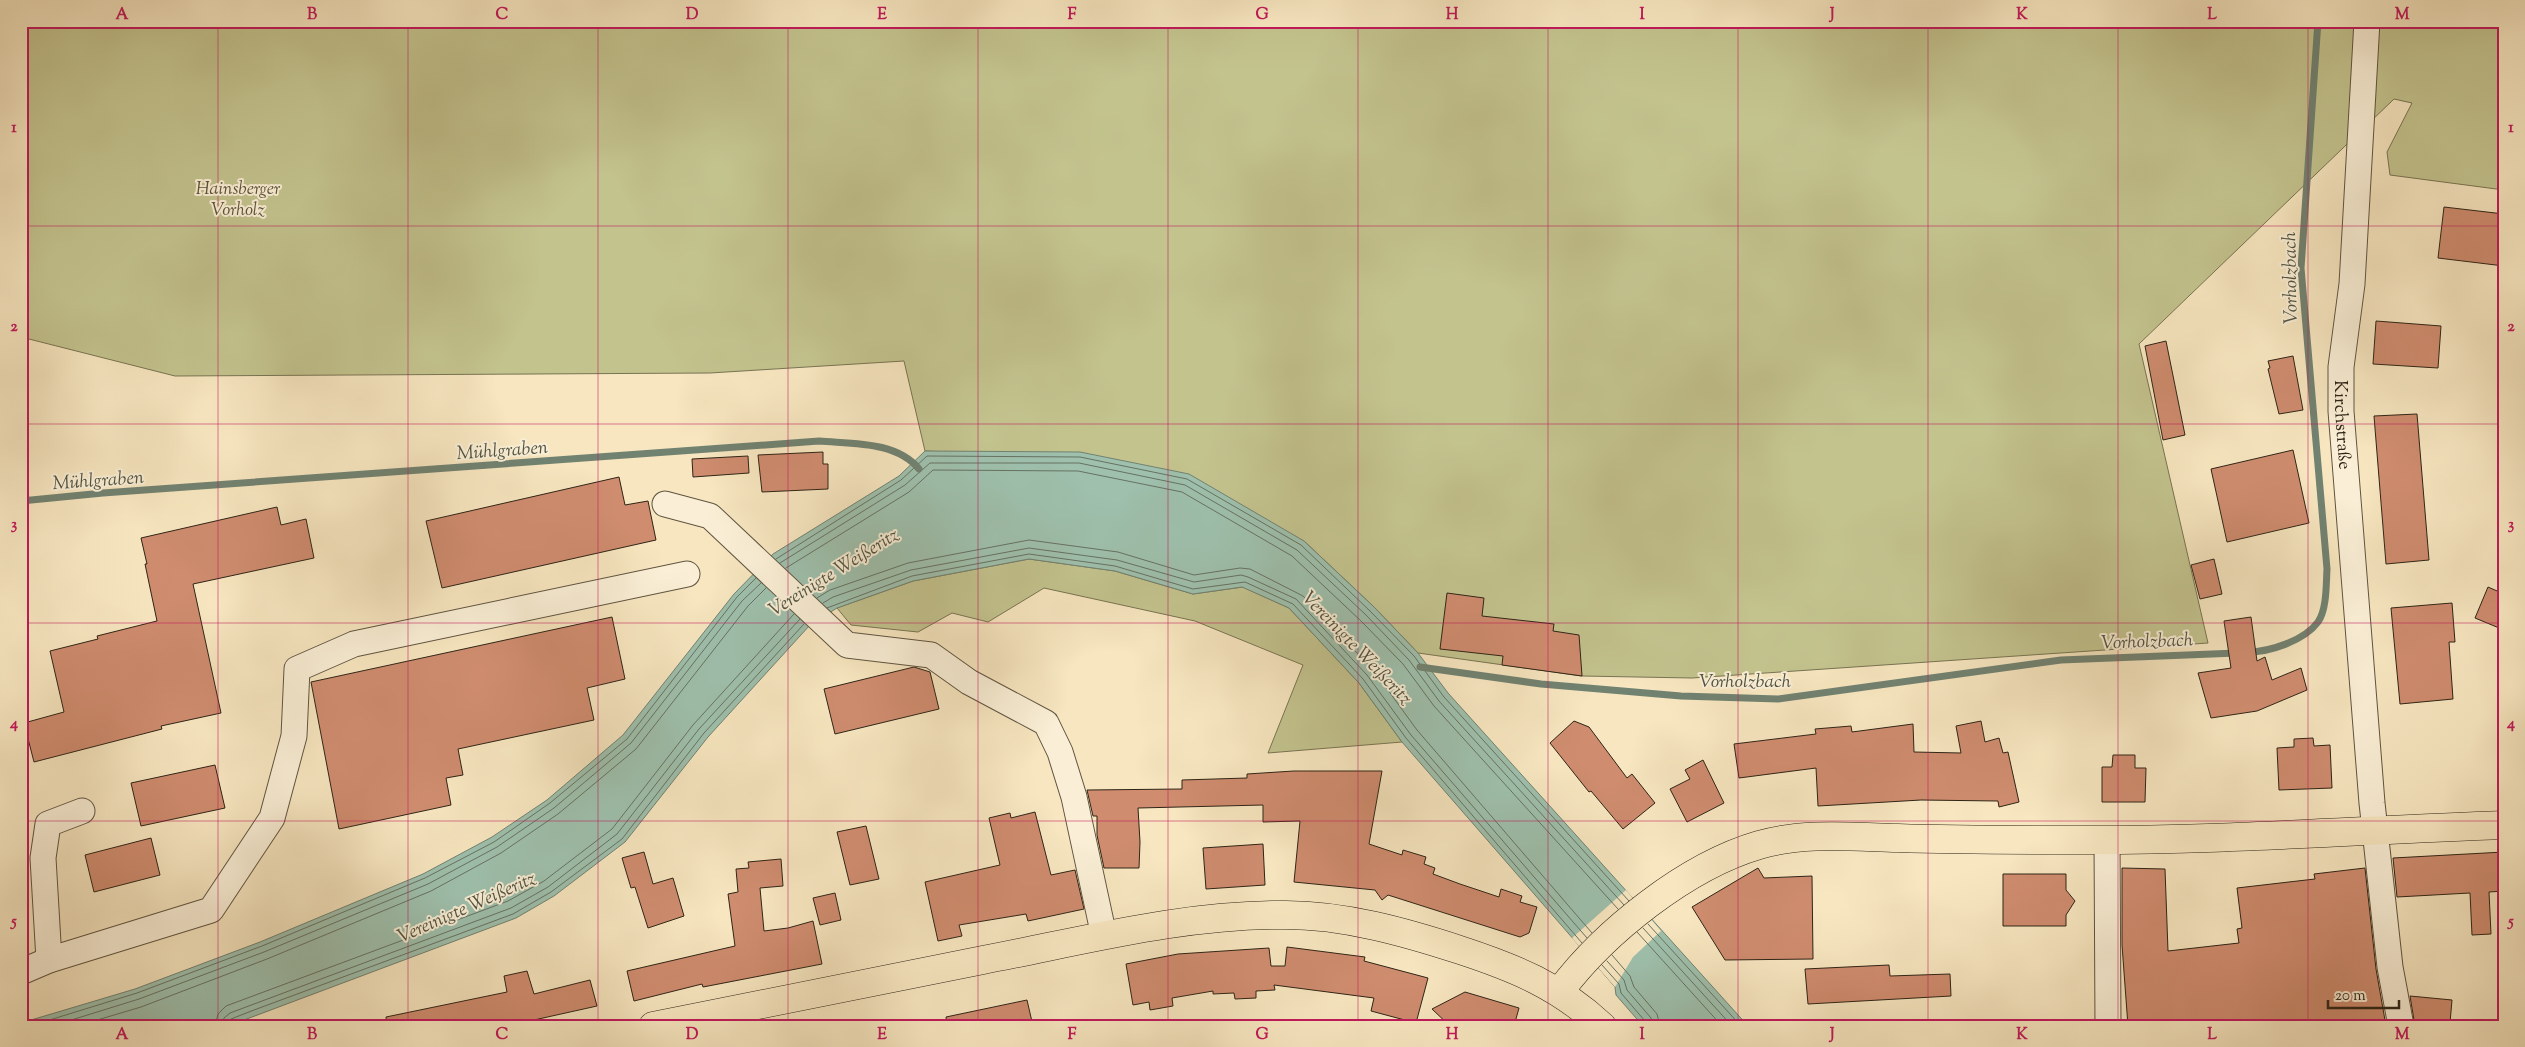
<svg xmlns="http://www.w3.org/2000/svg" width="2525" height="1047" font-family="'Sorts Mill Goudy',serif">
<rect width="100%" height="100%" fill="#f7e6c0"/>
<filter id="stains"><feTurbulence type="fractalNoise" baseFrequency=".004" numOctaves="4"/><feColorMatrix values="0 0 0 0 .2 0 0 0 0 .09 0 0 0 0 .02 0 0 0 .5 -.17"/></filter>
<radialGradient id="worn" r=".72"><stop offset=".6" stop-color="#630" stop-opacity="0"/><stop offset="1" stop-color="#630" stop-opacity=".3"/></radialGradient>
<path fill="#c3c38e" stroke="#787452" d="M 21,21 L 2504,21 L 2504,190 L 2390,175 L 2387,152 L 2412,103 L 2394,99 L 2139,344 L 2208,643 L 1692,678 L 1582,676 L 1418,653 L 1374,607 L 1304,541 L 974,453 L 925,451 L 904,361 L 710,373 L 175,376 L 21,337 Z
M 1029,559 L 1115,571 L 1193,594 L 1243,587 L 1289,608 L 1359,683 L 1402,742 L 1268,753 L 1303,665 L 1195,621 L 1044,588 L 988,622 L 952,613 L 918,632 L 851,625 L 837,608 L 913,581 Z"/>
<path fill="#9ec0ad" stroke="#718271" d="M 925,451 L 1080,452 L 1189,474 L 1304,541 L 1374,607 L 1418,653 L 1448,693 L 1748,1026 L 1643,1026 L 1616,995 L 1615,987 L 1402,742 L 1359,683 L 1289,608 L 1242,587 L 1193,594 L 1115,571 L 1029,559 L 913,581 L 837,608 L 810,625 L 708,737 L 625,842 L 554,896 L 516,918 L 228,1026 L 21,1026 L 21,1023 L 135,989 L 260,942 L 423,874 L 492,837 L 547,800 L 623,735 L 734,594 L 773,554 L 899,476 Z"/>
<path fill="#f7e6c0" d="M 1626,890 L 1661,931 L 1633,957 L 1615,987 L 1572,938 Z"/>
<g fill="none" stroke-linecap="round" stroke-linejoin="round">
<path stroke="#667262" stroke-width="1" d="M 776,559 L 901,480 L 927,456 L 1080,457 L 1187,479 L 1301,545 L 1370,611 L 1414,656 L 1444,697 L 1629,901
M 780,563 L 905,485 L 930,463 L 1079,463 L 1185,485 L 1297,550 L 1366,615 L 1409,660 L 1439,701 L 1624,905
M 786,568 L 909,492 L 933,470 L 1078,471 L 1182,492 L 1292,556 L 1361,621 L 1403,664 L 1434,706 L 1618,909
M 817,598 L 830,590 L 908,563 L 1029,540 L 1118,552 L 1194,575 L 1240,568 L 1250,569 L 1303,596 L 1374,671 L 1417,730 L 1592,933
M 823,603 L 833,597 L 911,570 L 1029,548 L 1117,560 L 1194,582 L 1241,575 L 1248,577 L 1296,599 L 1367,675 L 1411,735 L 1587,938
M 827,608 L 912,576 L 1029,554 L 1115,566 L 1193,589 L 1245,582 L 1293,604 L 1363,679 L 1406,738 L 1582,943
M 1648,924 L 1741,1026
M 1643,928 L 1732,1026
M 1637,932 L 1722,1026
M 1612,955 L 1630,976 L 1634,987 L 1657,1014 L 1660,1026
M 1607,961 L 1624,980 L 1627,990 L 1651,1018 L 1653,1026
M 1602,965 L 1619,984 L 1621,993 L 1645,1021 L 1647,1026
M 30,1026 L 137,993 L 262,946 L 425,878 L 494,842 L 550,803 L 627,739 L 737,597 L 756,578
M 52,1026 L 139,999 L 264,952 L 428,884 L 497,847 L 554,808 L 631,743 L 742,601 L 761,583
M 77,1026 L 141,1007 L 267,959 L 431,891 L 501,853 L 558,814 L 636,749 L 748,606 L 766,588
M 215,1026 L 218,1014 L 226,1006 L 508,901 L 544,881 L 612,829 L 693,725 L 794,614
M 222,1026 L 224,1018 L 230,1013 L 511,908 L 548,887 L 617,834 L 699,729 L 800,619
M 229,1026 L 231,1019 L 254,1010 L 513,914 L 551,892 L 622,839 L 704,733 L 804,624"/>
<path stroke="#718271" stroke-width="7" d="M 21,501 L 103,493 L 819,441 C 852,444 896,441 919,469
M 2248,652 C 2269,652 2304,641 2318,622 C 2327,609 2326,585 2327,569 L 2301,268 L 2318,21
M 1420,667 L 1541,684 L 1681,696 L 1778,699 L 2061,660 L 2237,653"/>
</g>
<path fill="#cf8c6f" stroke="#2e2416" d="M 2444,207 L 2504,214 L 2504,266 L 2438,258 Z
M 2376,321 L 2441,326 L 2438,368 L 2373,364 Z
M 2166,341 L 2185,435 L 2163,440 L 2145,346 Z
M 2293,356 L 2303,410 L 2279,414 L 2268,369 L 2270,368 L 2268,361 Z
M 2417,414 L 2429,560 L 2386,564 L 2374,416 Z
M 2293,450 L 2309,523 L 2227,542 L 2211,469 Z
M 823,452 L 823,464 L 828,464 L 828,489 L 762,492 L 758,455 Z
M 748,456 L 749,473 L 693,477 L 692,459 Z
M 619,477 L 625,505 L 648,501 L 656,540 L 442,588 L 426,521 Z
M 277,507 L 281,525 L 306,519 L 314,558 L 193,584 L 221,713 L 161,726 L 162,729 L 34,762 L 24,723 L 64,712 L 50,651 L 98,639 L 97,636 L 157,621 L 145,564 L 147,564 L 141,538 Z
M 2214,559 L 2222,594 L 2200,599 L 2191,565 Z
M 2488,587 L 2504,594 L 2504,630 L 2475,618 Z
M 1447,593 L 1484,598 L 1482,616 L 1554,624 L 1553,631 L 1579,635 L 1582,676 L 1502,665 L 1503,656 L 1440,649 Z
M 2452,603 L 2455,642 L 2449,642 L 2453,699 L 2400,704 L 2391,608 Z
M 612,617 L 625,679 L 587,688 L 594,720 L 458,749 L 463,775 L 446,778 L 451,805 L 339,829 L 311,682 Z
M 2251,617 L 2257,661 L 2265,657 L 2272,680 L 2301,668 L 2307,690 L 2257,711 L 2211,718 L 2198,673 L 2231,668 L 2224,621 Z
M 914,667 L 930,672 L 939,709 L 835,734 L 824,689 Z
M 1574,721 L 1589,727 L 1627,778 L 1632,774 L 1655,803 L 1623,829 L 1591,791 L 1589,792 L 1550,743 Z
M 1981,721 L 1985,742 L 1999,738 L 2003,753 L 2008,752 L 2019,802 L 1999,807 L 1998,801 L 1921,800 L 1818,806 L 1816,768 L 1739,778 L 1734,744 L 1816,734 L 1815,729 L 1851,726 L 1852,732 L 1913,724 L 1914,752 L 1961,753 L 1956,726 Z
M 2313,738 L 2314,746 L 2330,745 L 2332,788 L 2279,790 L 2277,748 L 2294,747 L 2294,739 Z
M 2113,755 L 2135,755 L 2135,768 L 2146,768 L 2145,802 L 2102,802 L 2102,767 L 2112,767 Z
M 1703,760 L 1724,803 L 1687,822 L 1670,789 L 1690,779 L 1685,770 Z
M 215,765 L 225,808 L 141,826 L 131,783 Z
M 1294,771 L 1382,771 L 1369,844 L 1402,855 L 1403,850 L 1426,857 L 1424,864 L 1435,868 L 1433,874 L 1460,884 L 1499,897 L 1501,889 L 1522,896 L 1520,902 L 1537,907 L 1529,933 L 1520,937 L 1388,895 L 1382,900 L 1375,890 L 1294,882 L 1300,821 L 1263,822 L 1263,805 L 1138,808 L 1140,842 L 1139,868 L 1104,868 L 1097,835 L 1097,816 L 1093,816 L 1087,790 L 1182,789 L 1182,780 L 1247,778 L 1247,774 Z
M 1035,812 L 1051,875 L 1075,870 L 1084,909 L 1028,921 L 1026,914 L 959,925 L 962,936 L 938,941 L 925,882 L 1000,865 L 989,818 L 1010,813 L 1011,818 Z
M 866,826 L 879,879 L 850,885 L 837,832 Z
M 151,838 L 160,875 L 94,892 L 85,855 Z
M 1263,844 L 1265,885 L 1206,889 L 1203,848 Z
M 644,852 L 653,884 L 673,878 L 684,916 L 648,928 L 635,887 L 631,888 L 622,858 Z
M 2504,852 L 2504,891 L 2489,892 L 2491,934 L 2472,935 L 2470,893 L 2397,897 L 2393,858 Z
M 781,859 L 783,886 L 760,888 L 764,931 L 788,928 L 813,921 L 822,964 L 703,987 L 702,984 L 634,1001 L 627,971 L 735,946 L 728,894 L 738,892 L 736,869 L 749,868 L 748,862 Z
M 1758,868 L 1764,878 L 1812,876 L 1813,959 L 1725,960 L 1692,907 Z
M 2122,868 L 2165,869 L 2168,951 L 2239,943 L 2237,929 L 2242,928 L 2237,888 L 2315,879 L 2314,874 L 2365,868 L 2376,969 L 2386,1026 L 2128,1026 L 2122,945 Z
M 2003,874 L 2066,874 L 2066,890 L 2075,901 L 2066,915 L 2066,926 L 2003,926 Z
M 835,893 L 841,920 L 820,925 L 813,898 Z
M 1287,947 L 1365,957 L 1364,961 L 1428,978 L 1416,1023 L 1371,1011 L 1374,998 L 1274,985 L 1275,990 L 1256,991 L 1256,998 L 1235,999 L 1234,993 L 1213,994 L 1213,991 L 1172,998 L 1173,1006 L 1150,1010 L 1149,1002 L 1133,1005 L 1126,964 L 1178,954 L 1269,948 L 1271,966 L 1285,966 Z
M 1889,965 L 1890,976 L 1950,974 L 1951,996 L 1808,1004 L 1805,969 Z
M 527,971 L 534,994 L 590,980 L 597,1006 L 507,1026 L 387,1026 L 386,1017 L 507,992 L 504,976 Z
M 1465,992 L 1519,1008 L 1514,1026 L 1450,1026 L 1432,1009 Z
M 2410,996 L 2452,1000 L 2450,1023 L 2414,1020 Z
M 1027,1000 L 1033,1026 L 947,1026 L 946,1017 Z"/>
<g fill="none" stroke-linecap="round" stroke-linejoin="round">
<defs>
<g id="minor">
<path id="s1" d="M 2367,21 L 2352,284 L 2341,367 L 2341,411 L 2372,803 L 2390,967 L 2401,1026"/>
<path d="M 665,504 L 710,516 L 847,645 L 931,655 L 969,682 L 1046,723 L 1060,752 L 1074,797 L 1104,936"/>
<path d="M 2107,840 L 2108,1026"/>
<path d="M 49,960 L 43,858 L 48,824 L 82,811"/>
<path d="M 21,972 L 49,960 L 211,910 L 272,818 L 294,736 L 297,669 L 354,644 L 687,574"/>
</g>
<path id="major" d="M 1560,991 C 1605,931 1687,866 1759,845 C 1803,832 1853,837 1898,838 C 1956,840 2015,840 2073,840 C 2217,841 2360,830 2504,825
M 653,1026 C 763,1003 873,981 983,960 C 1083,941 1183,914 1286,915 C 1344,915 1405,932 1460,950 C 1515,968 1559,986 1602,1026"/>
</defs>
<use href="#minor" stroke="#605440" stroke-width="27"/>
<use href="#major" stroke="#2e2416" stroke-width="29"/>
<use href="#minor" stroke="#faefd6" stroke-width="25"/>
<use href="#major" stroke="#f7e6c0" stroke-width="28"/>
</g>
<path fill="none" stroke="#c2185b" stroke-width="1" stroke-opacity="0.55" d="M 218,21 L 218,1026M 408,21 L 408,1026M 598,21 L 598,1026M 788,21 L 788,1026M 978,21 L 978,1026M 1168,21 L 1168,1026M 1358,21 L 1358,1026M 1548,21 L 1548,1026M 1738,21 L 1738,1026M 1928,21 L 1928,1026M 2118,21 L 2118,1026M 2308,21 L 2308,1026M 21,226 L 2504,226M 21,424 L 2504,424M 21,623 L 2504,623M 21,821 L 2504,821"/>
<g text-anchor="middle" stroke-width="4" stroke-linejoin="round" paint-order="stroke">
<g font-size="18" font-style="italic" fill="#5b543a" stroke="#faefd6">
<text x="238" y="194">Hainsberger<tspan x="238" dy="21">Vorholz</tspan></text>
</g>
<g font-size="18" fill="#2e2416" stroke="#faefd6">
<text dy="6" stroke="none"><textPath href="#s1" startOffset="405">Kirchstraße</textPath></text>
</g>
<g font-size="19" font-style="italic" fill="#505343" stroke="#faefd6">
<text transform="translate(2289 278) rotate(-91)" y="7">Vorholzbach</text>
<text transform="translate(502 449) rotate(-4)" y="7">Mühlgraben</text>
<text transform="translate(98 479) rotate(-4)" y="7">Mühlgraben</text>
<text transform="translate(833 571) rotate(-32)" y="7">Vereinigte Weißeritz</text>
<text transform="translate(2147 640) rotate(-2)" y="7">Vorholzbach</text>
<text transform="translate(1358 647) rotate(46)" y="7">Vereinigte Weißeritz</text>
<text x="1745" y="687">Vorholzbach</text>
<text transform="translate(466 906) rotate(-24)" y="7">Vereinigte Weißeritz</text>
</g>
</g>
<rect width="2525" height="1047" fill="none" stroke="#f7e6c0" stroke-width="55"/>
<path d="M2328 1000v8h71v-8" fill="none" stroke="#2e2416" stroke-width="2.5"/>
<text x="2335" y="1000" font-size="15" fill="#2e2416" stroke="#faefd6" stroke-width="4" paint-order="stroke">20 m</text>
<rect x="28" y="28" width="2470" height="992" fill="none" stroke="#c2185b" stroke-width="2"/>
<g font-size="16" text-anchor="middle" font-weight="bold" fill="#c2185b">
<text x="122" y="19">A</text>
<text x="312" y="19">B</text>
<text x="502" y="19">C</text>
<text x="692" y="19">D</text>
<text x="882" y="19">E</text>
<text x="1072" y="19">F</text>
<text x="1262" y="19">G</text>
<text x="1452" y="19">H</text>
<text x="1642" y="19">I</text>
<text x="1832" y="19">J</text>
<text x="2022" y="19">K</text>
<text x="2212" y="19">L</text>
<text x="2402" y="19">M</text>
<text x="14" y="132">1</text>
<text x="2511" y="132">1</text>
<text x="14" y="331">2</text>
<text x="2511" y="331">2</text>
<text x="14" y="529">3</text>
<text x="2511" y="529">3</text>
<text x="14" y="728">4</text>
<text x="2511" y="728">4</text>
<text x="14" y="926">5</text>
<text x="2511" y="926">5</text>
<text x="122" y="1039">A</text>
<text x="312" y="1039">B</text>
<text x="502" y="1039">C</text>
<text x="692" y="1039">D</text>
<text x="882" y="1039">E</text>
<text x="1072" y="1039">F</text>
<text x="1262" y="1039">G</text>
<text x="1452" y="1039">H</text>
<text x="1642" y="1039">I</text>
<text x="1832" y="1039">J</text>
<text x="2022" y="1039">K</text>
<text x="2212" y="1039">L</text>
<text x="2402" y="1039">M</text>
</g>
<rect width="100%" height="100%" filter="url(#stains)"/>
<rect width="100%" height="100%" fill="url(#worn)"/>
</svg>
